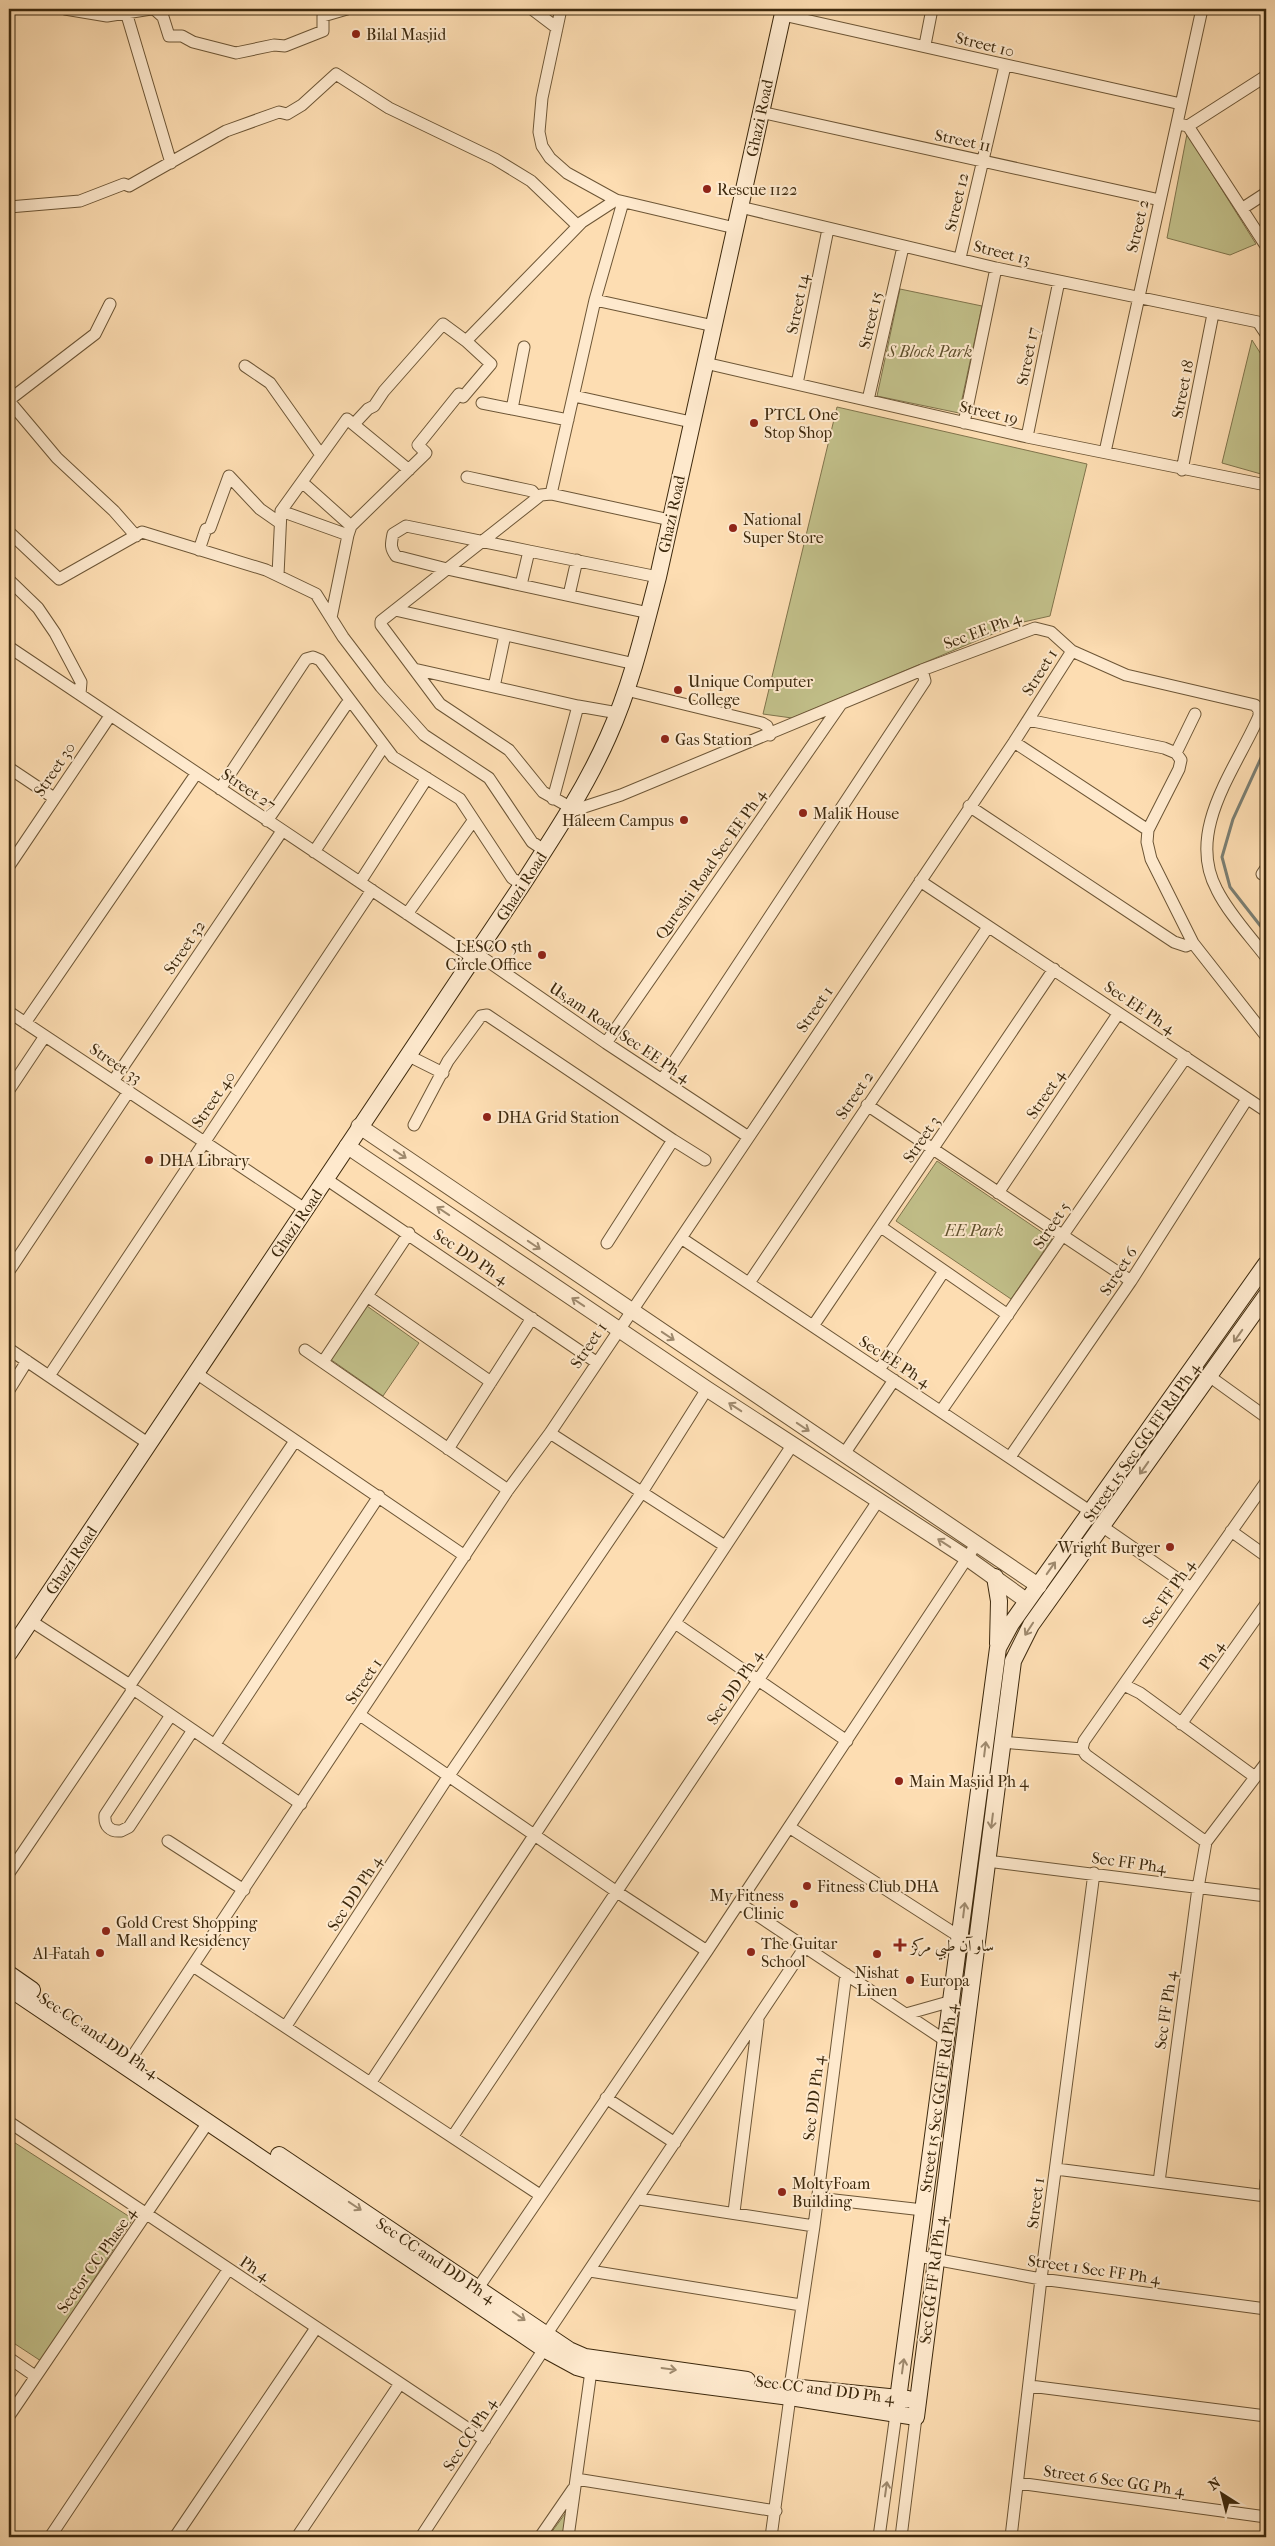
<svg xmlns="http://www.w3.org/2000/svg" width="1275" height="2546" font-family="'IM FELL French Canon',Amiri,serif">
<rect width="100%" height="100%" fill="#fdddb2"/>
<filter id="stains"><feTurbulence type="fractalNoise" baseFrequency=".004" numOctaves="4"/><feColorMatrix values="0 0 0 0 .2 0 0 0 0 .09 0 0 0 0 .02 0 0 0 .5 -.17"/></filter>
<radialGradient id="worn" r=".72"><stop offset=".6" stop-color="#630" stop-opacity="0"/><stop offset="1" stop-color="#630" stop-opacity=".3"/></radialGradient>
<path fill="#c2c08a" stroke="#80744c" d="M 1187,134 L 1256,244 L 1230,255 L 1167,238 Z
M 900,289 L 982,306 L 959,413 L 877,396 Z
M 1252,340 L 1266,362 L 1266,473 L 1261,474 L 1222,463 Z
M 837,407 L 1087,464 L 1050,616 L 1019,623 L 792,718 L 763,714 Z
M 937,1161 L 1052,1239 L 1011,1299 L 896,1221 Z
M 367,1306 L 419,1343 L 383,1396 L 330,1359 Z
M 9,2139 L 133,2219 L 41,2361 L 9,2340 Z
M 567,2511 L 563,2537 L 548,2537 Z"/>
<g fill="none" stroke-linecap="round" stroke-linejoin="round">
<path stroke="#7b7f73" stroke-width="3" d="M 1266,747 L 1233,819 L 1222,857 L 1230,887 L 1266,933"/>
<defs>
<path id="minor" d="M 65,9 L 107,16 L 151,9
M 154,9 L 163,17 L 169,36 L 182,36 L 193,42 L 236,53 L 274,45 L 285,46 L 323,31 L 323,16 L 347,9
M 532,9 L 557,28
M 561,9 L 542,98 L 539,132 L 542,146 L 550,158 L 567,173 L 616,200 L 735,228
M 126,12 L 171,163
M 783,15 L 1181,104
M 925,45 L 932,9
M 760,112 L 1160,200
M 1178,124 L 1188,126 L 1266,246
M 1188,126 L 1266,76
M 9,207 L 80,201 L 124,184 L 129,186 L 226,131 L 279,112 L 287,114 L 302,105 L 336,74 L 389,108 L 495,159 L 531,181 L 578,226
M 740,207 L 996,268 L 1258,322
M 1243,208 L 1266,193
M 960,258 L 1005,66
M 595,300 L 714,326
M 1258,322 L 1266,334
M 466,341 L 582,222 L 616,200
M 705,363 L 1027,437 L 1266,485
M 245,366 L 270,383 L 321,455
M 797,384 L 828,229
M 574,396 L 691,422
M 9,400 L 95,334 L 110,304
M 868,400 L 903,247
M 9,401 L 57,458 L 114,511 L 136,536
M 482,403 L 568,420
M 512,409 L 524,347
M 964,423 L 996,268
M 1027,437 L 1059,281
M 1105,452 L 1202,9
M 1182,470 L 1213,314
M 467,477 L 532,491 L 537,497
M 302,482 L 351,526
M 551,494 L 595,300 L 623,202
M 281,511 L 348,535
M 670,520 L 551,494 L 541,495 L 381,621 L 381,625 L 440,704 L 509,750 L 543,792 L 575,810 L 621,795 L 922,670 L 1035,628 L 1051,632 L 1072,651 L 1126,675 L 1255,705 L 1259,710 L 1259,716 C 1236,769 1185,831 1217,890 C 1229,914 1250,936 1266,957
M 9,532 L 59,579 L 142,532 L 266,570 L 316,594 L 343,637 L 381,687 L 424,735 L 489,778 L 532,842 L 544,850
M 199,550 L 206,529 L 210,528 L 229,476 L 260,509 L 280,523
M 529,551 L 406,526 L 393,534 C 391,544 390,548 396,556 L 447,569 L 649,613
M 278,575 L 281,511 L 347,419 L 409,470
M 9,580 L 38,608 L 55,633 L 81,682 L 80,694
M 521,585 L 529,551 L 658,577
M 569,595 L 577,560
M 395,610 L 635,664
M 331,618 L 348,535 L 351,526 L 426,453 L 418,445 L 459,394 L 463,397 L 491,364 L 466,341 L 443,324 L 384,391 L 374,406 L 368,409 L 354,424
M 9,647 L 473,958
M 414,669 L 578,706 L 553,799
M 494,687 L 505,635
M 626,690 L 762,723 L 767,726 L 770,735
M 578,706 L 618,713
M 1028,720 L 1164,748 L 1176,753 L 1181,760 L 1179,769 L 1148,830 L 1147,842 L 1151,859 L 1193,943 L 1266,1036
M 1014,742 L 1148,830
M 1176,753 L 1195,714
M 9,768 L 54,798
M 220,789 L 306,659 L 313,657 L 320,660 L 393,757 L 460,799 L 512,878 L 522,885
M 969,806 L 1174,942 L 1186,946 L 1193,943
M 267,821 L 346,705 L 350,703
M 314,852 L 384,746
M 9,866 L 110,716
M 1262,874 L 1266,868
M 920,881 L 1266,1111
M 360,882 L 427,778
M 407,914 L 473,821
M 476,953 L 606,1043 L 747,1136
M 9,1012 L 305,1209
M 25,1023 L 196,774
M 606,1043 L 841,704
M 407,1055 L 443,1073
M 114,1080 L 282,831
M 662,1080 L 925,681 L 922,670
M 9,1090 L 45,1036
M 867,1105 L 1131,1281
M 414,1125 L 448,1061 L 481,1016 L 487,1015 L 673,1140 L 607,1243
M 673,1140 L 705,1160
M 326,1179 L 596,1362
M 998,1193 L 1118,1014
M 881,1227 L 1008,1315
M 681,1238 L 1091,1512
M 9,1271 L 129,1091
M 749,1283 L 988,927
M 367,1296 L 491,1382
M 813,1326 L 1054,969
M 9,1349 L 149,1444
M 305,1350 L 508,1490
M 323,1362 L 409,1233
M 879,1370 L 944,1271
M 196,1373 L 465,1556
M 49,1376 L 372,890
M 1209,1376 L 1266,1417
M 9,1390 L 27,1361
M 941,1411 L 1186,1057
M 550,1433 L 725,1546
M 448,1449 L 532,1318
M 844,1454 L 894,1380
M 1010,1457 L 1131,1281 L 1247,1099
M 1103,1527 L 1191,1588
M 1231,1531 L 1266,1556
M 31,1621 L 130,1685 L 132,1691 L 136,1691 L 301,1804
M 675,1623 L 847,1741
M 130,1685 L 295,1441
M 1124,1685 L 1140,1693 L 1255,1777
M 171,1715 L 105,1815 C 104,1826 110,1832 121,1831 L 129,1827 L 193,1730
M 360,1715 L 617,1892 L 707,1951
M 1181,1724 L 1266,1604
M 1002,1742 L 1082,1749 L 1086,1755 L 1206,1842
M 215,1744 L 379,1496
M 1082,1749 L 1084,1741 L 1266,1482
M 789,1827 L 960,1937
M 168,1841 L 244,1890
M 987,1861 L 1266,1896
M 9,1873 L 132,1691
M 739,1903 L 946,2041
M 193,1966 L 540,2195
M 906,2014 L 952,2001
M 286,2026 L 448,1777 L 642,1492 L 707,1389
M 132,2057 L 508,1490 L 550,1433 L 1014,742 L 1072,651
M 371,2082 L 793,1444
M 606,2098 L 675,2143
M 9,2122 L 485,2440
M 453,2136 L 878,1501
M 1056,2169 L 1266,2196
M 1159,2182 L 1198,1888 L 1206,1842 L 1266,1763
M 1265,2196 L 1266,2181
M 817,2198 L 923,2210
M 639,2199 L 814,2226
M 734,2212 L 758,2021
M 918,2256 L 1041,2279 L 1266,2309
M 590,2271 L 801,2305
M 478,2288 L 707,1951 L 977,1543
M 546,2335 L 805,1947
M 9,2358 L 35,2376
M 1030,2386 L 1266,2416
M 790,2387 L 814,2226 L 846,1974
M 9,2416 L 209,2121
M 576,2479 L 776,2511
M 1018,2483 L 1266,2517
M 50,2537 L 228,2270
M 175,2537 L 316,2328
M 297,2537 L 399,2385
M 421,2537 L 544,2349
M 540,2537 L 573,2489
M 568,2537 L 591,2371
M 771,2537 L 790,2397
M 879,2537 L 896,2414
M 901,2537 L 916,2417
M 1011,2537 L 1041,2279 L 1094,1873"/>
<path id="tertiary" d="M 359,1126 L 1039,1586
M 347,1146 L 707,1389 L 967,1558 L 1027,1601"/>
<path id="secondary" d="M 995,1577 L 999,1601 L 998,1644
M 9,1653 L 522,885 C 553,837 585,789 608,737 C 631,686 644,631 658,577 L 784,9
M 9,1974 L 32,1990
M 9,1988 L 544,2349 L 577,2367 L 591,2371 L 790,2397 L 916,2417 L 1013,1661 L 1031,1625 L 1266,1296
M 279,2155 L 569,2350 L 585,2357 L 747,2380
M 791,2387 L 908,2399
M 896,2414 L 998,1648 L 1011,1624 L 1266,1264"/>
</defs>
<use href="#minor" stroke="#6d5636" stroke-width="13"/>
<use href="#tertiary" stroke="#6d5636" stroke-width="17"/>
<use href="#secondary" stroke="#3d290d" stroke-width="18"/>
<use href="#minor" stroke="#fee9cd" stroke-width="11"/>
<use href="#tertiary" stroke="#fee9cd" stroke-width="15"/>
<use href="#secondary" stroke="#fee9cd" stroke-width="16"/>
</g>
<defs><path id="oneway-shaft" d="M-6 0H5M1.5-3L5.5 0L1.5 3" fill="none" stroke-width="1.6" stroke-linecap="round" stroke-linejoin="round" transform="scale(1.25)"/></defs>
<g stroke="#9e896d">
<use href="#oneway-shaft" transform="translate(400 1154) rotate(34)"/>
<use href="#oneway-shaft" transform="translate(443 1211) rotate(-146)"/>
<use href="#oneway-shaft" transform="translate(534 1245) rotate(34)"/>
<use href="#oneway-shaft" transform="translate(578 1302) rotate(-146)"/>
<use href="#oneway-shaft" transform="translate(668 1336) rotate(34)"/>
<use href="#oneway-shaft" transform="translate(1238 1336) rotate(125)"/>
<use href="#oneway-shaft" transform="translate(735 1407) rotate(-147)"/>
<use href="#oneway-shaft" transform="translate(803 1427) rotate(34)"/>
<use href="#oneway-shaft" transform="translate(1144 1468) rotate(125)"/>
<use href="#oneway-shaft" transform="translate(944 1543) rotate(-147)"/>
<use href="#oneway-shaft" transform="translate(1051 1568) rotate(-55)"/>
<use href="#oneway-shaft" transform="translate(1029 1629) rotate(123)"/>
<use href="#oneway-shaft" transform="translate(985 1749) rotate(-83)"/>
<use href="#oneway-shaft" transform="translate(992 1821) rotate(97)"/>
<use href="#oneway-shaft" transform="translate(964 1910) rotate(-83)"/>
<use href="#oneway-shaft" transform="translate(355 2206) rotate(34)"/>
<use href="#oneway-shaft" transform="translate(519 2316) rotate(35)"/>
<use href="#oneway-shaft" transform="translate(903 2366) rotate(-82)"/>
<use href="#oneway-shaft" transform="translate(669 2369) rotate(8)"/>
<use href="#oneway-shaft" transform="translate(886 2489) rotate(-82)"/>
</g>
<g fill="#8f2418" stroke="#fee9cd" stroke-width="2">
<circle cx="356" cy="34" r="5"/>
<circle cx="707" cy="189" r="5"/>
<circle cx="754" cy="423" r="5"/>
<circle cx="733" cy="528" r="5"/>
<circle cx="678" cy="690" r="5"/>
<circle cx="665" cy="739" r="5"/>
<circle cx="803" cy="813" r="5"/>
<circle cx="684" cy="820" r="5"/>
<circle cx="542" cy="955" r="5"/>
<circle cx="487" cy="1117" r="5"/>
<circle cx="149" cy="1160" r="5"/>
<circle cx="1170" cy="1547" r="5"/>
<circle cx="899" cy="1781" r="5"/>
<circle cx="807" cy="1886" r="5"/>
<circle cx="794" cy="1904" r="5"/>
<circle cx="106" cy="1931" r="5"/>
<path d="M897.5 1937.5h5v5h5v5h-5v5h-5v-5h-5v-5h5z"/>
<circle cx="751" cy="1952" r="5"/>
<circle cx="100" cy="1953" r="5"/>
<circle cx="877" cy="1954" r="5"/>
<circle cx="910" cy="1980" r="5"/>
<circle cx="782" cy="2192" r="5"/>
</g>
<g text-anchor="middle" stroke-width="4" stroke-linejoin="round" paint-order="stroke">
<g font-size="16" fill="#3d290d" stroke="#fee9cd" text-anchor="start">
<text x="366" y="40">Bilal Masjid</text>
<text x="717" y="195">Rescue 1122</text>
<text x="764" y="420">PTCL One<tspan x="764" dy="18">Stop Shop</tspan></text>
<text x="743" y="525">National<tspan x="743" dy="18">Super Store</tspan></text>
<text x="688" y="687">Unique Computer<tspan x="688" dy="18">College</tspan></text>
<text x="675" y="745">Gas Station</text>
<text x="813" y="819">Malik House</text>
<text x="674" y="826" text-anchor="end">Haleem Campus</text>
<text x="532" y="952" text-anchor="end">LESCO 5th<tspan x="532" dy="18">Circle Office</tspan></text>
<text x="497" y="1123">DHA Grid Station</text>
<text x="159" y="1166">DHA Library</text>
<text x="1160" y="1553" text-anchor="end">Wright Burger</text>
<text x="909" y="1787">Main Masjid Ph 4</text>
<text x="817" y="1892">Fitness Club DHA</text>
<text x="784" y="1901" text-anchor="end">My Fitness<tspan x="784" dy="18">Clinic</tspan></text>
<text x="116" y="1928">Gold Crest Shopping<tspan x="116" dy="18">Mall and Residency</tspan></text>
<text x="761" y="1949">The Guitar<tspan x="761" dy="18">School</tspan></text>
<text x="911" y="1951">ساو آن طبي مرکز</text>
<text x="90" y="1959" text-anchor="end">Al-Fatah</text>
<text x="877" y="1978" text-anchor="middle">Nishat<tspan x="877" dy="18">Linen</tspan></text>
<text x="920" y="1986">Europa</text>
<text x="792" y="2189">MoltyFoam<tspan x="792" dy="18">Building</tspan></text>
</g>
<g font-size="16" fill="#3d290d" stroke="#fee9cd">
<text transform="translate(985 44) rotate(14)" y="6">Street 10</text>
<text transform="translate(759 118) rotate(-78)" y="6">Ghazi Road</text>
<text transform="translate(963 140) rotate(12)" y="6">Street 11</text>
<text transform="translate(956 202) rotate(-77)" y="6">Street 12</text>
<text transform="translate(1137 226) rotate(-77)" y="6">Street 2</text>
<text transform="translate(1002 252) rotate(14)" y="6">Street 13</text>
<text transform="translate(797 304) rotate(-79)" y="6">Street 14</text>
<text transform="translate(870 320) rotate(-77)" y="6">Street 15</text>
<text transform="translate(1027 356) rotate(-79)" y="6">Street 17</text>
<text transform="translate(1182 389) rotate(-79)" y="6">Street 18</text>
<text transform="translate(989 412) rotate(13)" y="6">Street 19</text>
<text transform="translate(671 514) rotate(-78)" y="6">Ghazi Road</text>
<text transform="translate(982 630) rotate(-20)" y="6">Sec EE Ph 4</text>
<text transform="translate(1039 672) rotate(-58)" y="6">Street 1</text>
<text transform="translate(54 769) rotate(-56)" y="6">Street 30</text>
<text transform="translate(249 789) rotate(34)" y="6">Street 27</text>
<text transform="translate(710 864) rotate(-55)" y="6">Qureshi Road Sec EE Ph 4</text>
<text transform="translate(521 886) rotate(-57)" y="6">Ghazi Road</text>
<text transform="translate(184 947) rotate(-56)" y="6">Street 32</text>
<text transform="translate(1140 1007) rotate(34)" y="6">Sec EE Ph 4</text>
<text transform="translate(814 1009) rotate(-56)" y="6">Street 1</text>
<text transform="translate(620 1032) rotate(34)" y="6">Us,am Road Sec EE Ph 4</text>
<text transform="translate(116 1063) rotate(34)" y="6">Street 33</text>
<text transform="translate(1045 1094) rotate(-56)" y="6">Street 4</text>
<text transform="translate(854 1095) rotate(-56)" y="6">Street 2</text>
<text transform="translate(213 1099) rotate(-56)" y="6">Street 40</text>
<text transform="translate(921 1139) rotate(-56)" y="6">Street 3</text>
<text transform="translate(296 1223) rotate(-56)" y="6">Ghazi Road</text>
<text transform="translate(1051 1225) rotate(-56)" y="6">Street 5</text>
<text transform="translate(471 1256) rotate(34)" y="6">Sec DD Ph 4</text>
<text transform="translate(1118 1271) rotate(-57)" y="6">Street 6</text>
<text transform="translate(588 1345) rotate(-56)" y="6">Street 1</text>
<text transform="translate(895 1361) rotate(33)" y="6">Sec EE Ph 4</text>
<text transform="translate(1141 1442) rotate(-55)" y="6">Street 15 Sec GG FF Rd Ph 4</text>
<text transform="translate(71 1560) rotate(-56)" y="6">Ghazi Road</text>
<text transform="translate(1168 1593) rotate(-55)" y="6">Sec FF Ph 4</text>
<text transform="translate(1211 1655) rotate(-55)" y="6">Ph 4</text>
<text transform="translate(363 1681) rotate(-56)" y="6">Street 1</text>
<text transform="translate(734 1687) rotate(-56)" y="6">Sec DD Ph 4</text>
<text transform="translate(1129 1862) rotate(8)" y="6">Sec FF Ph4</text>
<text transform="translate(354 1893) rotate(-57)" y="6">Sec DD Ph 4</text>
<text transform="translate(1165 2010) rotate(-82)" y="6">Sec FF Ph 4</text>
<text transform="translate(99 2035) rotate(34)" y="6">Sec CC and DD Ph 4</text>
<text transform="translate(813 2098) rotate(-83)" y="6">Sec DD Ph 4</text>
<text transform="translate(938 2098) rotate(-82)" y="6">Street 15 Sec GG FF Rd Ph 4</text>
<text transform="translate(1035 2203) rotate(-83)" y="6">Street 1</text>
<text transform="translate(96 2260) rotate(-55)" y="6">Sector CC Phase 4</text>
<text transform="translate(436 2260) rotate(34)" y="6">Sec CC and DD Ph 4</text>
<text transform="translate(255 2268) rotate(34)" y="6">Ph 4</text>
<text transform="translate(1094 2269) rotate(8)" y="6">Street 1 Sec FF Ph 4</text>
<text transform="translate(932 2280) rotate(-83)" y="6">Sec GG FF Rd Ph 4</text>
<text transform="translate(825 2389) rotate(7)" y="6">Sec CC and DD Ph 4</text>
<text transform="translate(469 2434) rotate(-57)" y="6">Sec CC Ph 4</text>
<text transform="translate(1114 2480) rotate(8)" y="6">Street 6 Sec GG Ph 4</text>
</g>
<g font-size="16" font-style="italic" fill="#5e4f2c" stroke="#fee9cd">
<text x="930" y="357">S Block Park</text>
<text x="974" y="1236">EE Park</text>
</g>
</g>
<rect width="1275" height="2546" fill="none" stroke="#fdddb2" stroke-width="30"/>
<rect x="10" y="10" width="1255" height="2526" fill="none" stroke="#3d290d" stroke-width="2.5"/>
<rect x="15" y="15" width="1245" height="2516" fill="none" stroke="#3d290d"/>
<g transform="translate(1222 2494) rotate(324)" stroke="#fee9cd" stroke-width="4" paint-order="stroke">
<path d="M0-4L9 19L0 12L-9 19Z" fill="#3d290d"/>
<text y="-8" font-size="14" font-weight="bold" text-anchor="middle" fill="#3d290d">N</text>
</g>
<rect width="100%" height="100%" filter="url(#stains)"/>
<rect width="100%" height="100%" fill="url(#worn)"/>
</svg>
